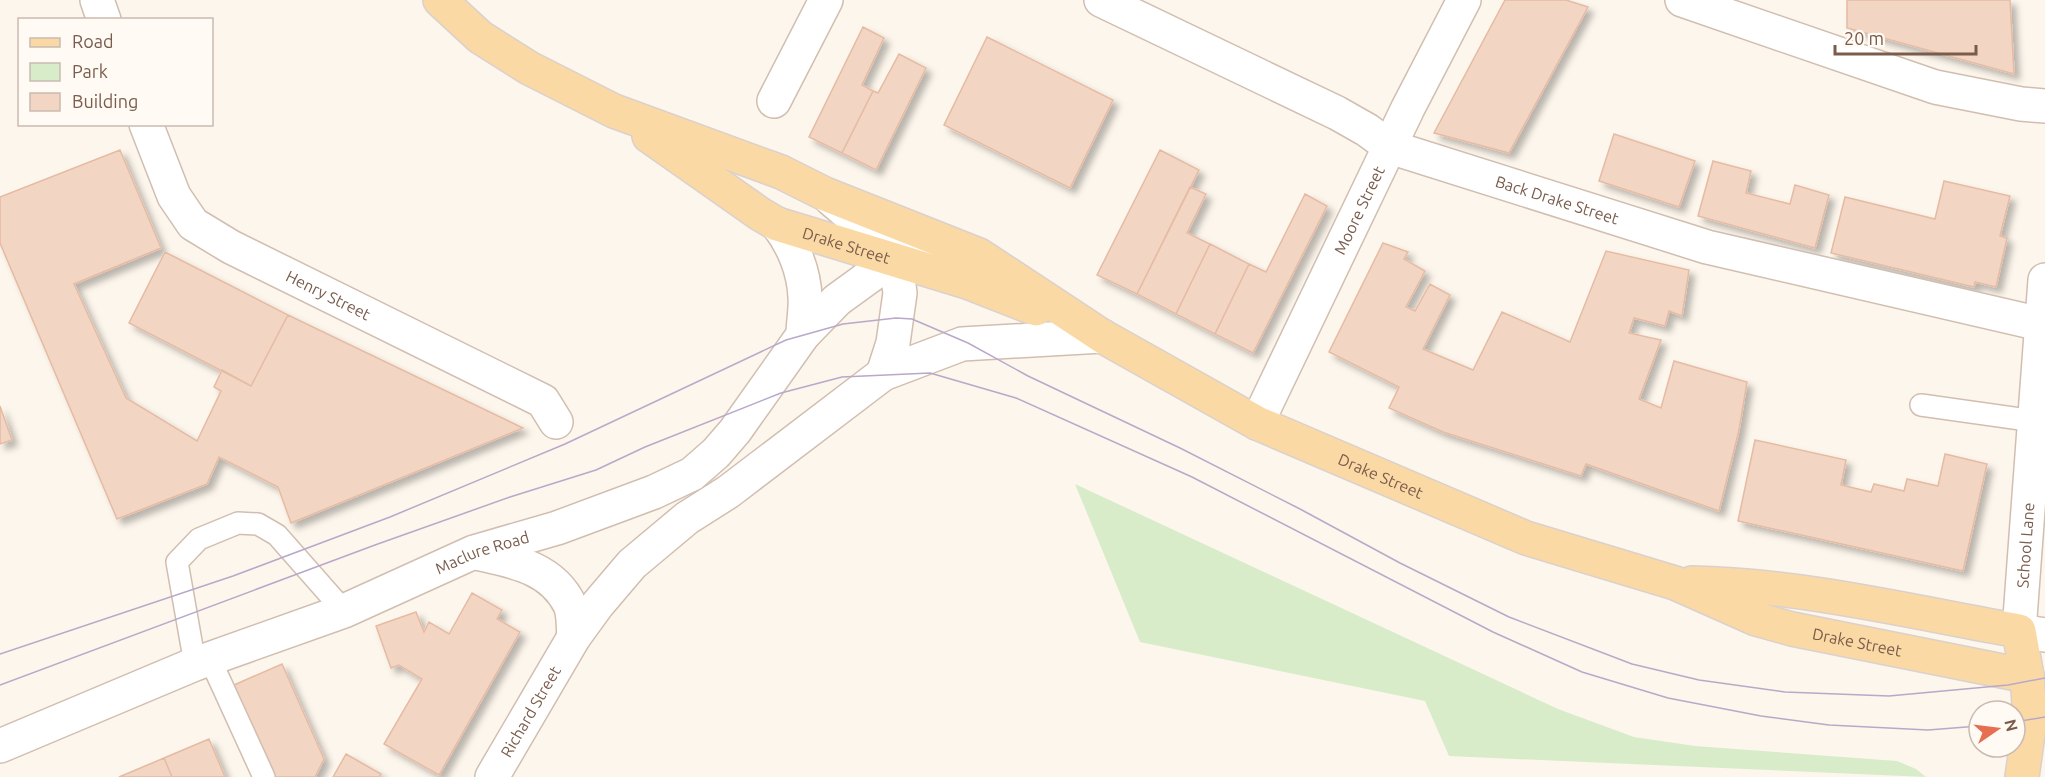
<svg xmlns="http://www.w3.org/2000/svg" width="2045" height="777" font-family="Ubuntu,sans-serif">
<defs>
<filter id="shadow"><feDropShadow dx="5.5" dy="5.5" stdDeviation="3" flood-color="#0004"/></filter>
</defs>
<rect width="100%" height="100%" fill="#fdf6ec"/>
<path fill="#d8ecc9" d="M 1075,484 L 1558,709 L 1634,737 L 1695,746 L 1897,761 L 1916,769 L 1926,777 L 1449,756 L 1425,701 L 1140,642 Z"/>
<path fill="#f3d5c3" stroke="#e6bba3" stroke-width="1.5" filter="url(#shadow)" d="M 1505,0 L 1566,0 L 1588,7 L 1509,153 L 1434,133 Z
M 1847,0 L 2010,0 L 2014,74 L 1847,28 Z
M 863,27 L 884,38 L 862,85 L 873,91 L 842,153 L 809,137 Z
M 987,37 L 1113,100 L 1070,188 L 944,125 Z
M 899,54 L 926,68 L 876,170 L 842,153 L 873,91 L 878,93 Z
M 1614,134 L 1695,161 L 1679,207 L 1599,181 Z
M 120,150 L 161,248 L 74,284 L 126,398 L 197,441 L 221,391 L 214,387 L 222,370 L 251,386 L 288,315 L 523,428 L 291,523 L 278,487 L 219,457 L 207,484 L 117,519 L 0,243 L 0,197 Z
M 1160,150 L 1199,170 L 1137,294 L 1097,275 Z
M 1713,161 L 1751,171 L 1746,193 L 1790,204 L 1795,185 L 1829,195 L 1815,248 L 1698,216 Z
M 1944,181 L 2010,196 L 2000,236 L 2007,238 L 1996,287 L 1975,282 L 1974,287 L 1831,253 L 1845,197 L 1935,219 Z
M 1190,187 L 1206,194 L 1187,233 L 1210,244 L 1176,314 L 1137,294 Z
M 1305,194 L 1327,206 L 1253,353 L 1215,334 L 1249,264 L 1266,272 Z
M 1383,243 L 1408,252 L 1404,259 L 1425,271 L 1406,307 L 1415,311 L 1430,284 L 1450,295 L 1423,349 L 1473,370 L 1502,312 L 1570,342 L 1606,251 L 1689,270 L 1682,316 L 1669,311 L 1665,326 L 1634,318 L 1629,333 L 1661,340 L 1639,399 L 1661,408 L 1674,361 L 1747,382 L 1739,430 L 1719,511 L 1586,464 L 1581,476 L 1443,432 L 1389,408 L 1399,387 L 1329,352 Z
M 1210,244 L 1249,264 L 1215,334 L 1176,314 Z
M 165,252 L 288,315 L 251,386 L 129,323 Z
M 0,406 L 12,440 L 0,444 Z
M 1755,440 L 1846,460 L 1841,485 L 1871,492 L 1874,484 L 1904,491 L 1907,479 L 1938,486 L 1945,454 L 1987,464 L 1963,571 L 1738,521 Z
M 472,593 L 502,610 L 497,619 L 520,632 L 439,775 L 384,744 L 422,679 L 399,665 L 391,668 L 376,626 L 416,612 L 424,632 L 429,622 L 449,634 Z
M 282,664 L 324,759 L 315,777 L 274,777 L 234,685 Z
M 209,739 L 225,777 L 172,777 L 164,758 Z
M 346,754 L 381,774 L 379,777 L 333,777 Z
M 164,758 L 172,777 L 119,777 Z"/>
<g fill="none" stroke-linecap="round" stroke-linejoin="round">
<defs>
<path id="lane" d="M 1921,405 L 2035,421
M 210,659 L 264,777
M 195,664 L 177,562 L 199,539 L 238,523 L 258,524 L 277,535 L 344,611"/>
<g id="street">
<path d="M 97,0 L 104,20"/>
<path id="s1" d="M 1101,0 L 1337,113 L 1367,130 L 1390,147 L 1707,247 L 2045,325"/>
<path d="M 1682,0 L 1935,87 L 2021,104 L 2045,106"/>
<path d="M 774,101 L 826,0"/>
<path id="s2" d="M 146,124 L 174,196 L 193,224 L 231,247 L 543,401 L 556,422"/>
<path d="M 831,199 L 869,231 L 895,258 L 900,293 L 893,343 L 883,374"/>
<path d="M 777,224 C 793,244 804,271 805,297 C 806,309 803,323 803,335"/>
<path id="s3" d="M 1257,423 L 1408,108 L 1464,0"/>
<path d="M 476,553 C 512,561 552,567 570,605 C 574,614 573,628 574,637"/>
<path id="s4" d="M 2019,631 L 2045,280"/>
<path id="s5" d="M 0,746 L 195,664 L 344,611 L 474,552 L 557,528 L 654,492 L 692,474 L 716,453 L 735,431 L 803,335 L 837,300 L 895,258 L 918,257"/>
<path id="s6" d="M 492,777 L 574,637 L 598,604 L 632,564 L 687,518 L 728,492 L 883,374 L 962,344 L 1102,336"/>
</g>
<path id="secondary" d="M 2019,631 L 2045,635"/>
<g id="primary">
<path id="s7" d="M 440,0 L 480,37 L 529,68 L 614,111 L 781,172 L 825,194 L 979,255 L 1102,336 L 1257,423 L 1526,538 L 1675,583 L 1756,619 L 1792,629 L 2027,676"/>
<path id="s8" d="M 649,136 L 760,214 L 777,224 L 967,282 L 1036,309"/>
<path d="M 1692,583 C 1801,585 1912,612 2019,631 L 2027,676 L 2030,719 L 2022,777"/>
</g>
</defs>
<use href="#lane" stroke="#d1beb0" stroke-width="24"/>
<use href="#street" stroke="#d1beb0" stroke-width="36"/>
<use href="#secondary" stroke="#d6c0b0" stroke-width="36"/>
<use href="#primary" stroke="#dad1cd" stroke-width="36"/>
<use href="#lane" stroke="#fff" stroke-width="21"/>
<use href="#street" stroke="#fff" stroke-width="33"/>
<use href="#secondary" stroke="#fff" stroke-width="33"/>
<use href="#primary" stroke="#fbd9a5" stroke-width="33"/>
<path stroke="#b9a8c9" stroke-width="1.5" d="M 0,654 L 233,576 L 390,517 L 565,444 L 786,340 L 843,324 L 896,318 L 912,319 L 968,343 L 1028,376 L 1180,448 L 1300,509 L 1400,563 L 1509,617 L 1632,664 L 1699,680 L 1785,692 L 1889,696 L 2008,685 L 2045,678
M 0,685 L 375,545 L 510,497 L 596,470 L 645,447 L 781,393 L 842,377 L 930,373 L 1016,398 L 1192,477 L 1493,632 L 1582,672 L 1668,698 L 1761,716 L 1829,725 L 1928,730 L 1979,726
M 2015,722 L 2045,717"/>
</g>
<g text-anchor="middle" stroke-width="4.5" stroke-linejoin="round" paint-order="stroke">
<g font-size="16" fill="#7a5c4d" stroke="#fffaf3">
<text dy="6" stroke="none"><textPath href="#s1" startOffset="500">Back Drake Street</textPath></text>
<text dy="6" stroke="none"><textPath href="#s3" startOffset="236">Moore Street</textPath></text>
<text dy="6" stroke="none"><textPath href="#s8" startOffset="228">Drake Street</textPath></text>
<text dy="6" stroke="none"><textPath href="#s2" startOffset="264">Henry Street</textPath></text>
<text dy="6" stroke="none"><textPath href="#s7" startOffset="1060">Drake Street</textPath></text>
<text dy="6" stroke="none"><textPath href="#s4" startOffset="86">School Lane</textPath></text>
<text dy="6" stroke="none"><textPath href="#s5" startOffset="520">Maclure Road</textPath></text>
<text dy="6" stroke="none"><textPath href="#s7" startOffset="1566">Drake Street</textPath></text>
<text dy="6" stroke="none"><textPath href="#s6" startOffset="76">Richard Street</textPath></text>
</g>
</g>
<rect x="18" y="18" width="195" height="108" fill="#fffaf3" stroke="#cabbb1" stroke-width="1.5"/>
<rect x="30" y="38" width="30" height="9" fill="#fbd9a5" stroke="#cabbb1" stroke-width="1.5"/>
<text x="72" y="48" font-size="18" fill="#7a5c4d">Road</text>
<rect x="30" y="63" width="30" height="18" fill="#d8ecc9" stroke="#cabbb1" stroke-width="1.5"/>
<text x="72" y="78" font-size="18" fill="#7a5c4d">Park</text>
<rect x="30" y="93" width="30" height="18" fill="#f3d5c3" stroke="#cabbb1" stroke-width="1.5"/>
<text x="72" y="108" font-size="18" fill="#7a5c4d">Building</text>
<g transform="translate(1997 729) rotate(76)"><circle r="28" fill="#fffaf3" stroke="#cabbb1" stroke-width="1.5"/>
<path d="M0-4.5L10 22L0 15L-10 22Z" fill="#e76f51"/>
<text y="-9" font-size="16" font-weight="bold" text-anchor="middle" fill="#7a5c4d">N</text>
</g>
<path d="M1835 45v9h141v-9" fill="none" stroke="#7a5c4d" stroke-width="3"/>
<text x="1844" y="45" font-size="18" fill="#7a5c4d" stroke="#fffaf3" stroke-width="4.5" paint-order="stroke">20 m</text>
</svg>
